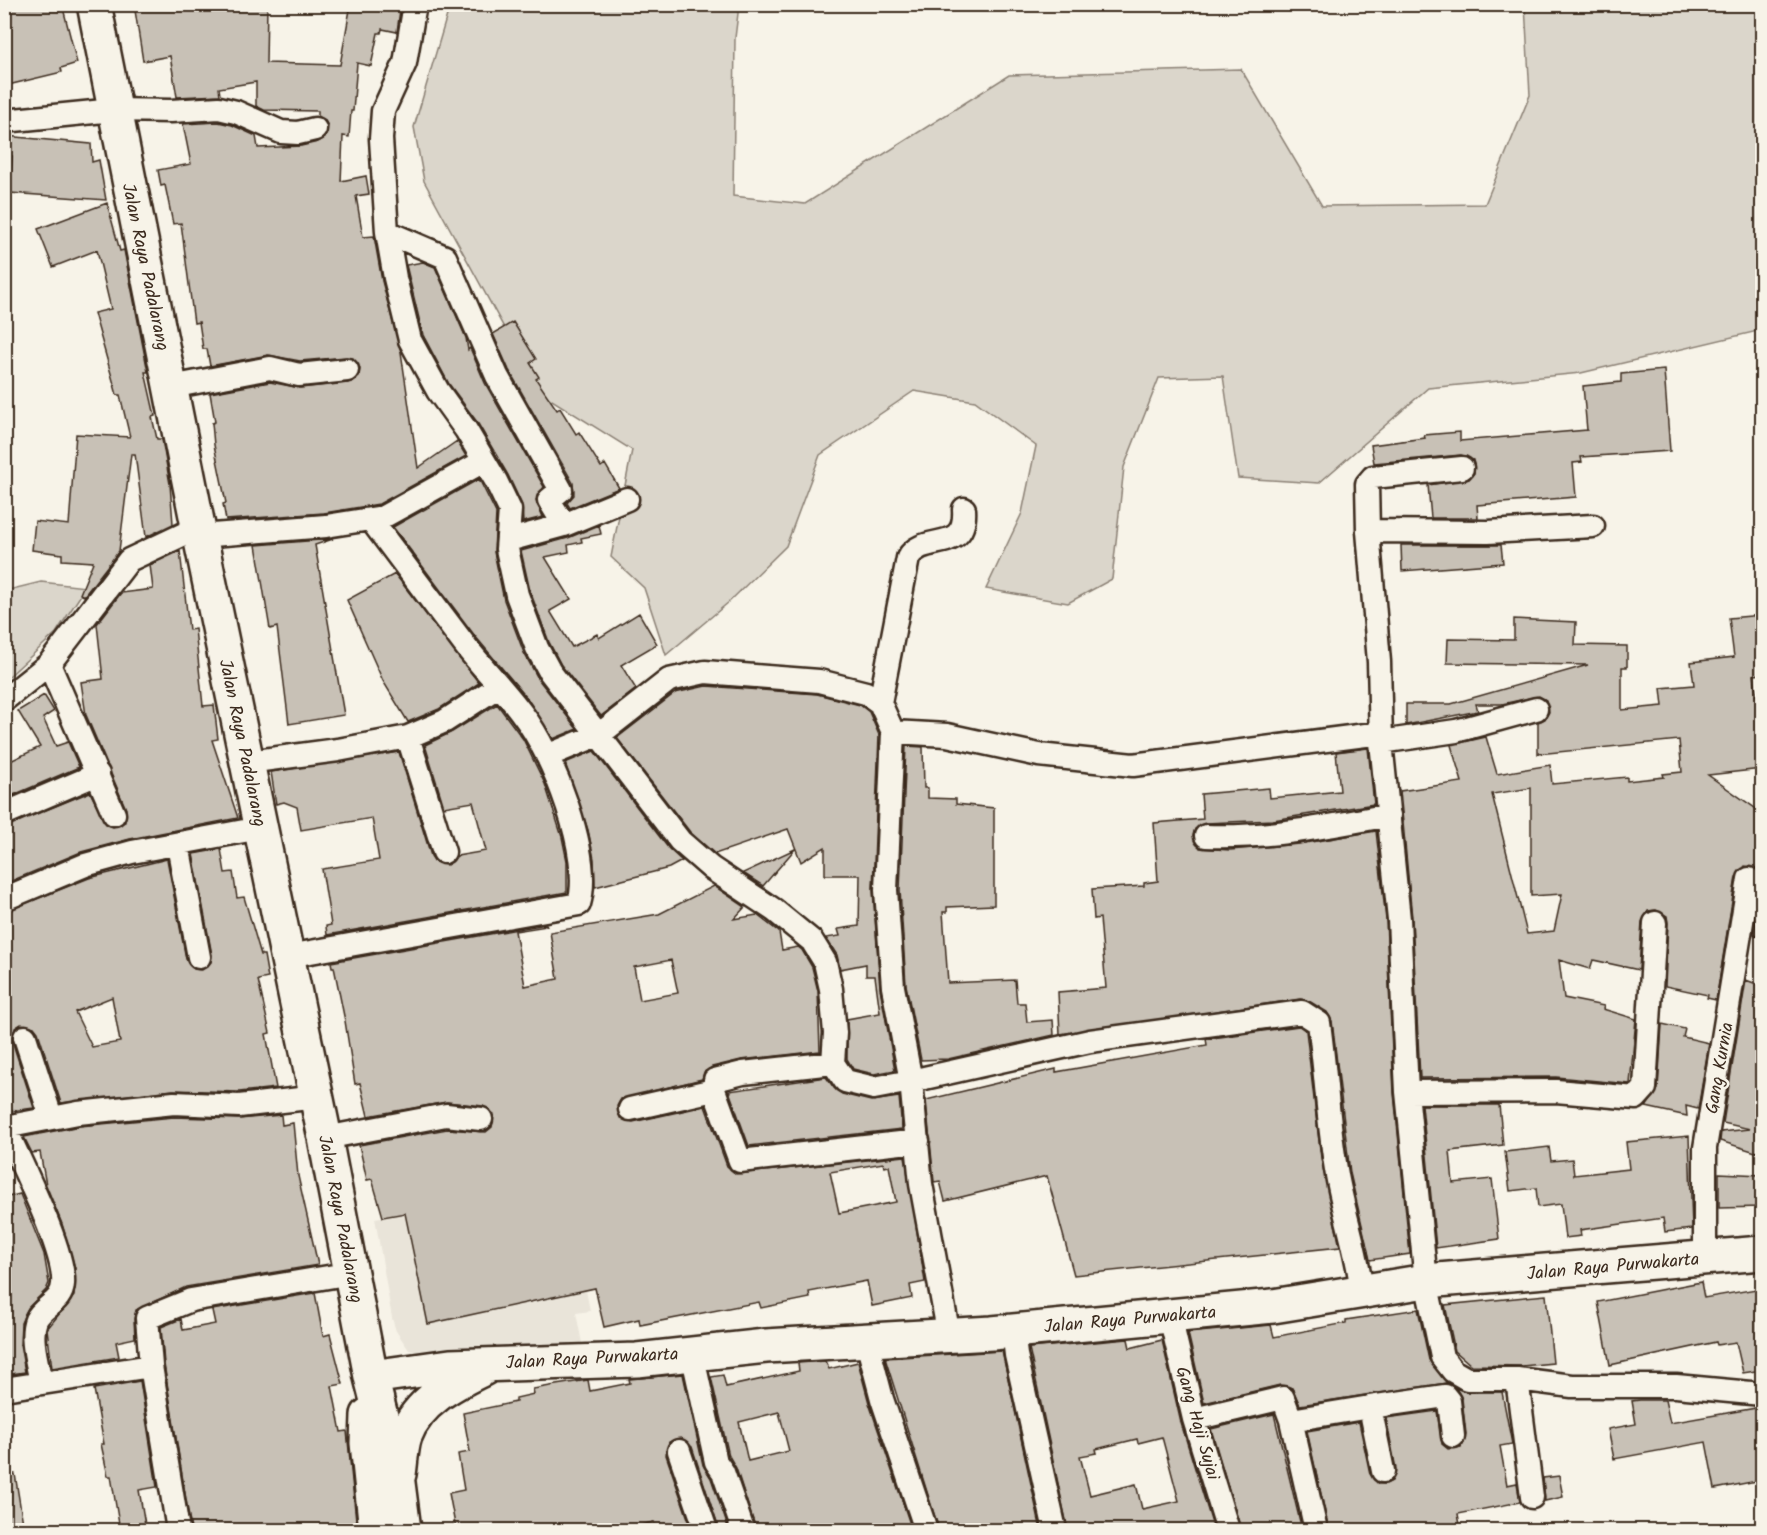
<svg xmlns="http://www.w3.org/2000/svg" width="1767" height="1535" font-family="Kalam,sans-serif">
<rect width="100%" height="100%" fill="#f7f3e8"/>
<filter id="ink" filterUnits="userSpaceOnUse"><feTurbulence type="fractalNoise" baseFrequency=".0167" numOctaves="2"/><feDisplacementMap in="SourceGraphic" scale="12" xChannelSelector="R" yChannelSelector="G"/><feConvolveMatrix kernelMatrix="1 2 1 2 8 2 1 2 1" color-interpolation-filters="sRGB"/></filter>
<g filter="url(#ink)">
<path fill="#e9e4d9" d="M 553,1189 L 569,1202 L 590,1311 L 576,1313 L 583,1348 L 432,1357 L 409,1350 L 396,1331 L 392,1318 L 375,1218 Z"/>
<path fill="#dbd6cb" stroke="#8b8074" stroke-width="1.5" d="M 450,5 L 739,5 L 735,38 L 733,196 L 805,204 L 1009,75 L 1241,69 L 1322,206 L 1485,204 L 1530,95 L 1525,5 L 1762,5 L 1762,330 L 1581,373 L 1428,388 L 1319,483 L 1238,478 L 1223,376 L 1159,378 L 1124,467 L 1112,579 L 1068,603 L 986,589 L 1022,513 L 1036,446 L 975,401 L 914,391 L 820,455 L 786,546 L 729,602 L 666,655 L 644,588 L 611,557 L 632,450 L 539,392 L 424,181 L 414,127 Z
M 41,582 L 86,587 L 56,633 L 5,680 L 4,591 Z"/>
<path fill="#c8c1b6" stroke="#3b2a1e" stroke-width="1.5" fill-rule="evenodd" d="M 4,4 L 62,4 L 77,63 L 61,68 L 62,72 L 4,86 Z
M 134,4 L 267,4 L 266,63 L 340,65 L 351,4 L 394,4 L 393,9 L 400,10 L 397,32 L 382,29 L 381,33 L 378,33 L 371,66 L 357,63 L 353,111 L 351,111 L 349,137 L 343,136 L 341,181 L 366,176 L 369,194 L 356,196 L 363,237 L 374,236 L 382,281 L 401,352 L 418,468 L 457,441 L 466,456 L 379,504 L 324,513 L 226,520 L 223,504 L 226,503 L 214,445 L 212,423 L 215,422 L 210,393 L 270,382 L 300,388 L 348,383 L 359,376 L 360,368 L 353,358 L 346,357 L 300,361 L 268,355 L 210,366 L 207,349 L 203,349 L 199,322 L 194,323 L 181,223 L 173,224 L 165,185 L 161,186 L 158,170 L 191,164 L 183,124 L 218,122 L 232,125 L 256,136 L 258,148 L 301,146 L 318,142 L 325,138 L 328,126 L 324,119 L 318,116 L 318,111 L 264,110 L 256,106 L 256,82 L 219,88 L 220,95 L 177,97 L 170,56 L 143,61 Z
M 5,136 L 91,144 L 92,162 L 99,160 L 106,200 L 10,193 L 12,156 L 5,156 Z
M 107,203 L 120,251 L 124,250 L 148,372 L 145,372 L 155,416 L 152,417 L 157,439 L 162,439 L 170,484 L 173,524 L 146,537 L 135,454 L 131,454 L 119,551 L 84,596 L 80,594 L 93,562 L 62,560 L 62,554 L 32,550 L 35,521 L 69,525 L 76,434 L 130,437 L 120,395 L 117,395 L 94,313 L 111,309 L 97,250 L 53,267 L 38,229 Z
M 423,262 L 435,267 L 466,338 L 468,350 L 470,348 L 485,383 L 544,487 L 536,500 L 543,517 L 523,522 L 522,505 L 508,475 L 477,422 L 449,384 L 423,335 L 406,265 Z
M 513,322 L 536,359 L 530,363 L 539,377 L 536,379 L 557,410 L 560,408 L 576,434 L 579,432 L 601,467 L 605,464 L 619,488 L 570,508 L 567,503 L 574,495 L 573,483 L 509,370 L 493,334 Z
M 1664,370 L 1670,451 L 1581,457 L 1582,462 L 1573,463 L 1576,497 L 1477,505 L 1478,518 L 1431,518 L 1428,485 L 1469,479 L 1474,473 L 1473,460 L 1461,455 L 1374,463 L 1371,445 L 1425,438 L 1424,435 L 1460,432 L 1460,441 L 1587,430 L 1583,386 L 1621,382 L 1621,374 Z
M 479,479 L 496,513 L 494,552 L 504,600 L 524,653 L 539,680 L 577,729 L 553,739 L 527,698 L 475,636 L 393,527 Z
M 599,525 L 601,534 L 581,538 L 582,542 L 568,545 L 569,552 L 545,557 L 571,599 L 550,611 L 572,647 L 597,634 L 599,638 L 639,613 L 657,644 L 621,665 L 636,689 L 601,716 L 561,665 L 549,642 L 530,591 L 521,551 L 568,538 Z
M 333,539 L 315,545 L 344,715 L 289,724 L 277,627 L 270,629 L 256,545 Z
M 1401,545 L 1501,545 L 1503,563 L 1402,571 Z
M 180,551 L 189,630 L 195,629 L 203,706 L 214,705 L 218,739 L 212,740 L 238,818 L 130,839 L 81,852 L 4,884 L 4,827 L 90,792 L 106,824 L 113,827 L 125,822 L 126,809 L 86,715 L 81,682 L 103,679 L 97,624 L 121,593 L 153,589 L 150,565 Z
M 395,574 L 479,683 L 439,709 L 408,722 L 383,681 L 347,600 Z
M 1762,615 L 1762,674 L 1754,675 L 1760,727 L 1762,727 L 1762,769 L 1708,775 L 1762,813 L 1762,939 L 1754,934 L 1762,875 L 1757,868 L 1745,866 L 1736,877 L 1716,1000 L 1707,998 L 1708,995 L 1665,986 L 1668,923 L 1667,916 L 1656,910 L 1648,911 L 1642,922 L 1639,970 L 1593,960 L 1590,969 L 1559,960 L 1564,998 L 1604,1006 L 1603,1009 L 1636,1019 L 1630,1084 L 1556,1077 L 1420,1078 L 1412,918 L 1400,791 L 1462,782 L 1451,745 L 1486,737 L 1497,774 L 1550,765 L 1552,784 L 1627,777 L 1627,781 L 1664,777 L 1663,774 L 1682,772 L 1679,740 L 1538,754 L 1538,722 L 1545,719 L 1549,712 L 1546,700 L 1539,696 L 1502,704 L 1476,704 L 1478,711 L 1406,725 L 1406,704 L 1451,704 L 1588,665 L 1447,663 L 1448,639 L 1514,640 L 1514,619 L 1576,622 L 1575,645 L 1627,646 L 1627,667 L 1622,667 L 1622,710 L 1663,706 L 1661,688 L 1694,685 L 1691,662 L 1734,657 L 1729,618 ZM 1531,788 L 1531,896 L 1562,894 L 1554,931 L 1527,934 L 1492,794 Z
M 706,686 L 817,694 L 860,705 L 869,712 L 879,735 L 873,890 L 880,988 L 895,1070 L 874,1074 L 853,1069 L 847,1059 L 847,1019 L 880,1013 L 875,976 L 866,976 L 866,964 L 840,969 L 837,955 L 826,938 L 840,936 L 838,929 L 859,926 L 860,875 L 825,875 L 825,847 L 801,862 L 788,829 L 715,854 L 690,832 L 617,738 L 675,693 Z
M 44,695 L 54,711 L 43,718 L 56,746 L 68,742 L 79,767 L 4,799 L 4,764 L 40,747 L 18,711 Z
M 497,704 L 523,739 L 545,784 L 562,837 L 567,861 L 567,892 L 327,935 L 326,926 L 331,925 L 322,869 L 379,860 L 372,818 L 301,830 L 297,807 L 284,802 L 276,804 L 271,772 L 399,752 L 431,856 L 435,862 L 447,865 L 457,856 L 486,851 L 473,802 L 444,807 L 425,745 L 452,732 Z
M 906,746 L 923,747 L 924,788 L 928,788 L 928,798 L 956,799 L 956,804 L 994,808 L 994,905 L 947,907 L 947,912 L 943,912 L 948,983 L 1015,980 L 1017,1003 L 1025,1003 L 1027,1022 L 1053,1020 L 1054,1035 L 948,1059 L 921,1060 L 906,985 L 900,890 Z
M 1368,748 L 1374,804 L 1273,820 L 1206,823 L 1195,829 L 1193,836 L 1200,848 L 1230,850 L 1299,844 L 1376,831 L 1386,920 L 1394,1093 L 1410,1254 L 1370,1260 L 1350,1173 L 1332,1021 L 1327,1012 L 1309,1001 L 1300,999 L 1060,1034 L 1058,992 L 1106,988 L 1100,918 L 1094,919 L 1092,889 L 1144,886 L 1144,883 L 1158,881 L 1154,823 L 1203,819 L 1201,794 L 1269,788 L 1270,798 L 1340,791 L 1336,752 Z
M 594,751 L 669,849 L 682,861 L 669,868 L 595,887 L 594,859 L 588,830 L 565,763 Z
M 221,849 L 225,873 L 233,872 L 237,898 L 244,897 L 261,955 L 264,955 L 268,978 L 258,980 L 270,1033 L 266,1034 L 276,1088 L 239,1092 L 173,1090 L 61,1103 L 38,1032 L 34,1027 L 21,1024 L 15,1028 L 12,1041 L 34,1108 L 4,1112 L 4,912 L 89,878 L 167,859 L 186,959 L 194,969 L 202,970 L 211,962 L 212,955 L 193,854 ZM 112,997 L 120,1042 L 92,1047 L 75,1012 Z
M 795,849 L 763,886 L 743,873 Z
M 714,886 L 745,907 L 734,919 L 757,915 L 779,932 L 782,950 L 798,947 L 802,950 L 812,967 L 818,991 L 820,1051 L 741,1060 L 712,1067 L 704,1072 L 702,1079 L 621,1099 L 617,1106 L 620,1118 L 633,1122 L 705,1106 L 727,1166 L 736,1174 L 905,1156 L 925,1282 L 910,1285 L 912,1298 L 872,1306 L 867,1281 L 809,1292 L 810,1298 L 761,1308 L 759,1302 L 640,1325 L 639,1319 L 604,1327 L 595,1288 L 428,1324 L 405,1213 L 383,1217 L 372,1179 L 367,1180 L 359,1145 L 447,1129 L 486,1132 L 492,1127 L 494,1114 L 483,1106 L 447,1102 L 368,1116 L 360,1083 L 355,1084 L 345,1021 L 334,967 L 332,967 L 331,962 L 546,924 L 547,926 L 515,931 L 525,986 L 558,979 L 550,932 L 659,914 ZM 671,960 L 678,993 L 640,1000 L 634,967 ZM 883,1163 L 884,1167 L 889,1166 L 896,1202 L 839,1213 L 830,1172 Z
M 1746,980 L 1762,986 L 1762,1154 L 1720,1141 L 1721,1132 L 1750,1129 L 1723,1123 Z
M 1662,1024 L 1685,1029 L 1683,1037 L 1709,1043 L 1698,1109 L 1686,1106 L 1687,1116 L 1646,1107 L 1658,1089 Z
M 1299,1026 L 1306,1031 L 1321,1158 L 1340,1247 L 1074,1275 L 1047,1176 L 945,1201 L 940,1181 L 934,1182 L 926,1100 L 1056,1069 L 1056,1072 L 1207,1045 L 1206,1039 Z
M 826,1077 L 834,1088 L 842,1094 L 871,1101 L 899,1097 L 902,1129 L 749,1146 L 729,1091 Z
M 1422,1105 L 1499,1105 L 1503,1145 L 1450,1151 L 1453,1183 L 1492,1179 L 1499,1239 L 1436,1248 Z
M 281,1115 L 282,1125 L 293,1123 L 298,1176 L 318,1265 L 186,1287 L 136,1310 L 134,1319 L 135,1338 L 116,1342 L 119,1357 L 52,1368 L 47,1329 L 74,1296 L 75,1268 L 62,1224 L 46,1185 L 40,1152 L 32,1153 L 24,1137 L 80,1126 L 174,1117 L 239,1119 Z
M 1689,1136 L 1692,1229 L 1665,1232 L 1663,1218 L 1580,1230 L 1581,1236 L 1565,1238 L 1561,1204 L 1538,1207 L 1536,1188 L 1510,1191 L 1505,1152 L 1549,1147 L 1551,1161 L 1572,1159 L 1574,1175 L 1629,1169 L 1626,1142 Z
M 1719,1173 L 1762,1175 L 1762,1207 L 1719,1208 Z
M 20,1194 L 44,1254 L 49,1283 L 46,1290 L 28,1308 L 21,1323 L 20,1344 L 25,1372 L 4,1375 L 4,1303 L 9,1302 L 4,1279 L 4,1198 Z
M 1701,1282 L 1704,1298 L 1756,1289 L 1758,1298 L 1762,1298 L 1762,1370 L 1743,1373 L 1736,1342 L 1717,1345 L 1716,1342 L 1610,1365 L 1598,1302 Z
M 315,1293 L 323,1336 L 330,1334 L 343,1384 L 332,1386 L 341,1432 L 347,1431 L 357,1530 L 191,1530 L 164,1364 L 161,1327 L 181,1319 L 183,1330 L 215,1324 L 212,1310 Z
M 1546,1295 L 1553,1363 L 1522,1366 L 1471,1365 L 1455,1351 L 1445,1305 Z
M 1418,1309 L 1429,1360 L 1447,1383 L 1300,1405 L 1292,1388 L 1280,1385 L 1204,1403 L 1188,1333 L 1271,1325 L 1274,1337 L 1346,1323 L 1346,1320 Z
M 1128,1339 L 1130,1348 L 1162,1340 L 1181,1423 L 1214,1530 L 1068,1530 L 1029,1348 ZM 1162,1437 L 1179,1501 L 1142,1509 L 1136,1484 L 1090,1495 L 1080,1456 L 1097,1453 L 1096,1449 L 1137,1439 L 1138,1443 Z
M 1002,1351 L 1041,1530 L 939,1530 L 885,1358 Z
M 825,1361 L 829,1369 L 858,1362 L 869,1403 L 912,1530 L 756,1530 L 736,1468 L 729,1456 L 711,1377 L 723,1375 L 726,1387 L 799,1371 L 798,1363 ZM 779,1412 L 789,1451 L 748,1461 L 739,1422 Z
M 683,1374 L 703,1465 L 711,1478 L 729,1530 L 719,1530 L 692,1447 L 681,1438 L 669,1442 L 666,1455 L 692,1530 L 656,1530 L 654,1522 L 619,1530 L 456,1530 L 449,1493 L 464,1490 L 458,1454 L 470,1452 L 463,1413 L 516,1402 L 516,1398 L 534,1394 L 533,1389 L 556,1385 L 588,1380 L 590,1391 L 630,1383 L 629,1379 Z
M 140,1381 L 157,1487 L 139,1490 L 146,1530 L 120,1530 L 111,1476 L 108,1476 L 101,1444 L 104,1444 L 94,1389 Z
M 1456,1388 L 1467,1392 L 1502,1392 L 1512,1444 L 1500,1446 L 1507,1485 L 1517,1483 L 1520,1502 L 1458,1514 L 1461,1530 L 1329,1530 L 1307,1431 L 1359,1422 L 1370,1474 L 1378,1484 L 1386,1484 L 1392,1481 L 1396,1469 L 1386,1418 L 1437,1411 L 1442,1444 L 1448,1449 L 1461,1447 L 1466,1434 L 1462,1399 Z
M 1640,1400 L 1665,1400 L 1670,1423 L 1762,1407 L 1762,1480 L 1715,1489 L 1706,1442 L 1614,1459 L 1608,1429 L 1636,1424 L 1632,1401 Z
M 1274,1414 L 1302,1530 L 1241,1530 L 1211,1429 Z
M 4,1474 L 15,1474 L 24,1530 L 4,1530 Z
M 1559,1476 L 1563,1497 L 1545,1501 L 1543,1478 Z"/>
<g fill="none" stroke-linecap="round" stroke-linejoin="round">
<defs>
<path id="minor" d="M 415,4 L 405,63 L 383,111 L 381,139 L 387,232 L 395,278 L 410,340 L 438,391 L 466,430 L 496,481 L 510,510 L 507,549 L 517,595 L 537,648 L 550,672 L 680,841 L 711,868 L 774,910 L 812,941 L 825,962 L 831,989 L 835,1033 L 833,1063 L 845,1081 L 874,1088 L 911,1081 L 893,987 L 886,890 L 893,732 L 880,703 L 866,693 L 819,681 L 705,672 L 669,680 L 600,734 L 547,756
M 4,121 L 114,110 L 171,111 L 219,108 L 236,112 L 281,132 L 298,133 L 315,129
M 387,232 L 445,257 L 497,376 L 561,490 L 549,500 L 564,525
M 171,387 L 270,368 L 299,375 L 347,370
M 1462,468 L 1373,477 L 1367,484 L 1368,531 L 1379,662 L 1381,742 L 1399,919 L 1407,1092 L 1426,1281 L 1442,1357 L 1453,1371 L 1467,1379 L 1517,1379 L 1572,1386 L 1676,1386 L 1762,1394
M 1368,531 L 1488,532 L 1593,526
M 200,536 L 326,526 L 383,517 L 484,461
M 509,540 L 564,525 L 627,499
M 49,664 L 114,814
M 4,700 L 49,664 L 129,560 L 199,527
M 880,703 L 908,558 C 924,531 967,556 964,509
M 893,732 L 947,735 L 1039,755 L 1133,765 L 1381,733
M 408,737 L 444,852
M 1381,742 L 1456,731 L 1536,709
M 247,762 L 338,750 L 408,737 L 445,721 L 499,686
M 4,814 L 98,774
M 1206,836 C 1268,838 1327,827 1389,815
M 178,845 L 199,957
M 4,899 L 85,865 L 132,852 L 260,828
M 288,956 L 579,904 C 593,856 553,754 523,715 C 505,690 483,669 464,644 C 433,603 402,561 371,520
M 25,1037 L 51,1117
M 833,1063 L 743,1073 L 715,1080 L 714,1090 L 740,1161 L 918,1141
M 1407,1092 L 1556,1091 L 1636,1098 L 1645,1088 L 1655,923
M 630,1109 L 714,1090
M 4,1125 C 19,1160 66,1251 63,1284 C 62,1303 43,1305 36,1320 C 29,1337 38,1365 41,1383
M 5,1127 L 78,1113 L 174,1103 L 239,1106 L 317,1097
M 325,1138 L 446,1115 L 481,1119
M 1705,1259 L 1705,1148 L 1749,879
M 1170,1316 L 1194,1419 L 1228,1530
M 1013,1330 L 1016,1355 L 1055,1530
M 949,1336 L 921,1184 L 911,1081 L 1090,1041 L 1302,1012 L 1319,1023 C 1326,1074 1328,1125 1337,1175 C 1344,1215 1358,1253 1362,1293
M 867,1342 L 882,1399 L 926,1530
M 692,1353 L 716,1462 L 723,1472 L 743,1530
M 1517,1379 L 1532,1497
M 4,1389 L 151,1366
M 1370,1407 L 1445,1396 L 1449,1401 L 1453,1436
M 1194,1419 L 1283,1398 L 1291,1420 L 1316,1530
M 1291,1420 L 1370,1407 L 1383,1471
M 679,1451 L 706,1530
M 178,1530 L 151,1366 L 147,1318 L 191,1300 L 352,1273"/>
<path id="highway" d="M 94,4 L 200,536 L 325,1138 L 371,1377 L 398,1483 L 404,1530
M 371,1377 L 450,1366 L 637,1360 L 766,1346 L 992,1333 L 1273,1306 L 1426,1281 L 1762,1253
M 368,1415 L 367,1443 L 376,1530
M 399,1474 C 401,1462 401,1447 405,1436 C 418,1401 452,1384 483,1369"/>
</defs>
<use href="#minor" stroke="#3b2a1e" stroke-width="27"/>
<use href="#highway" stroke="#3b2a1e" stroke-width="38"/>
<use href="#minor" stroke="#f7f3e8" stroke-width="22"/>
<use href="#highway" stroke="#f7f3e8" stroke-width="33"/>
</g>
</g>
<g text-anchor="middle" stroke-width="5" stroke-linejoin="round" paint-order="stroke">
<g font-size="18" fill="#3b2a1e" stroke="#f7f3e8">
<text transform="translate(146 267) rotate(78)" y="6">Jalan Raya Padalarang</text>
<text transform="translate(243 743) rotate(78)" y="6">Jalan Raya Padalarang</text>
<text transform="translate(1719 1068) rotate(-80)" y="6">Gang Kurnia</text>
<text transform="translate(341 1219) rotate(79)" y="6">Jalan Raya Padalarang</text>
<text transform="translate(1613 1266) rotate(-5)" y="6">Jalan Raya Purwakarta</text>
<text transform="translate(1130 1319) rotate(-5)" y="6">Jalan Raya Purwakarta</text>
<text transform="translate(592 1358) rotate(-3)" y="6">Jalan Raya Purwakarta</text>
<text transform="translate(1198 1423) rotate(74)" y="6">Gang Haji Sujai</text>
</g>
</g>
<rect width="1767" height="1535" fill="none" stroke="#f7f3e8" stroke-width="24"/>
<rect x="12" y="12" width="1743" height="1511" fill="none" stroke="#3b2a1e" stroke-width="2" filter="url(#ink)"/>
</svg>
